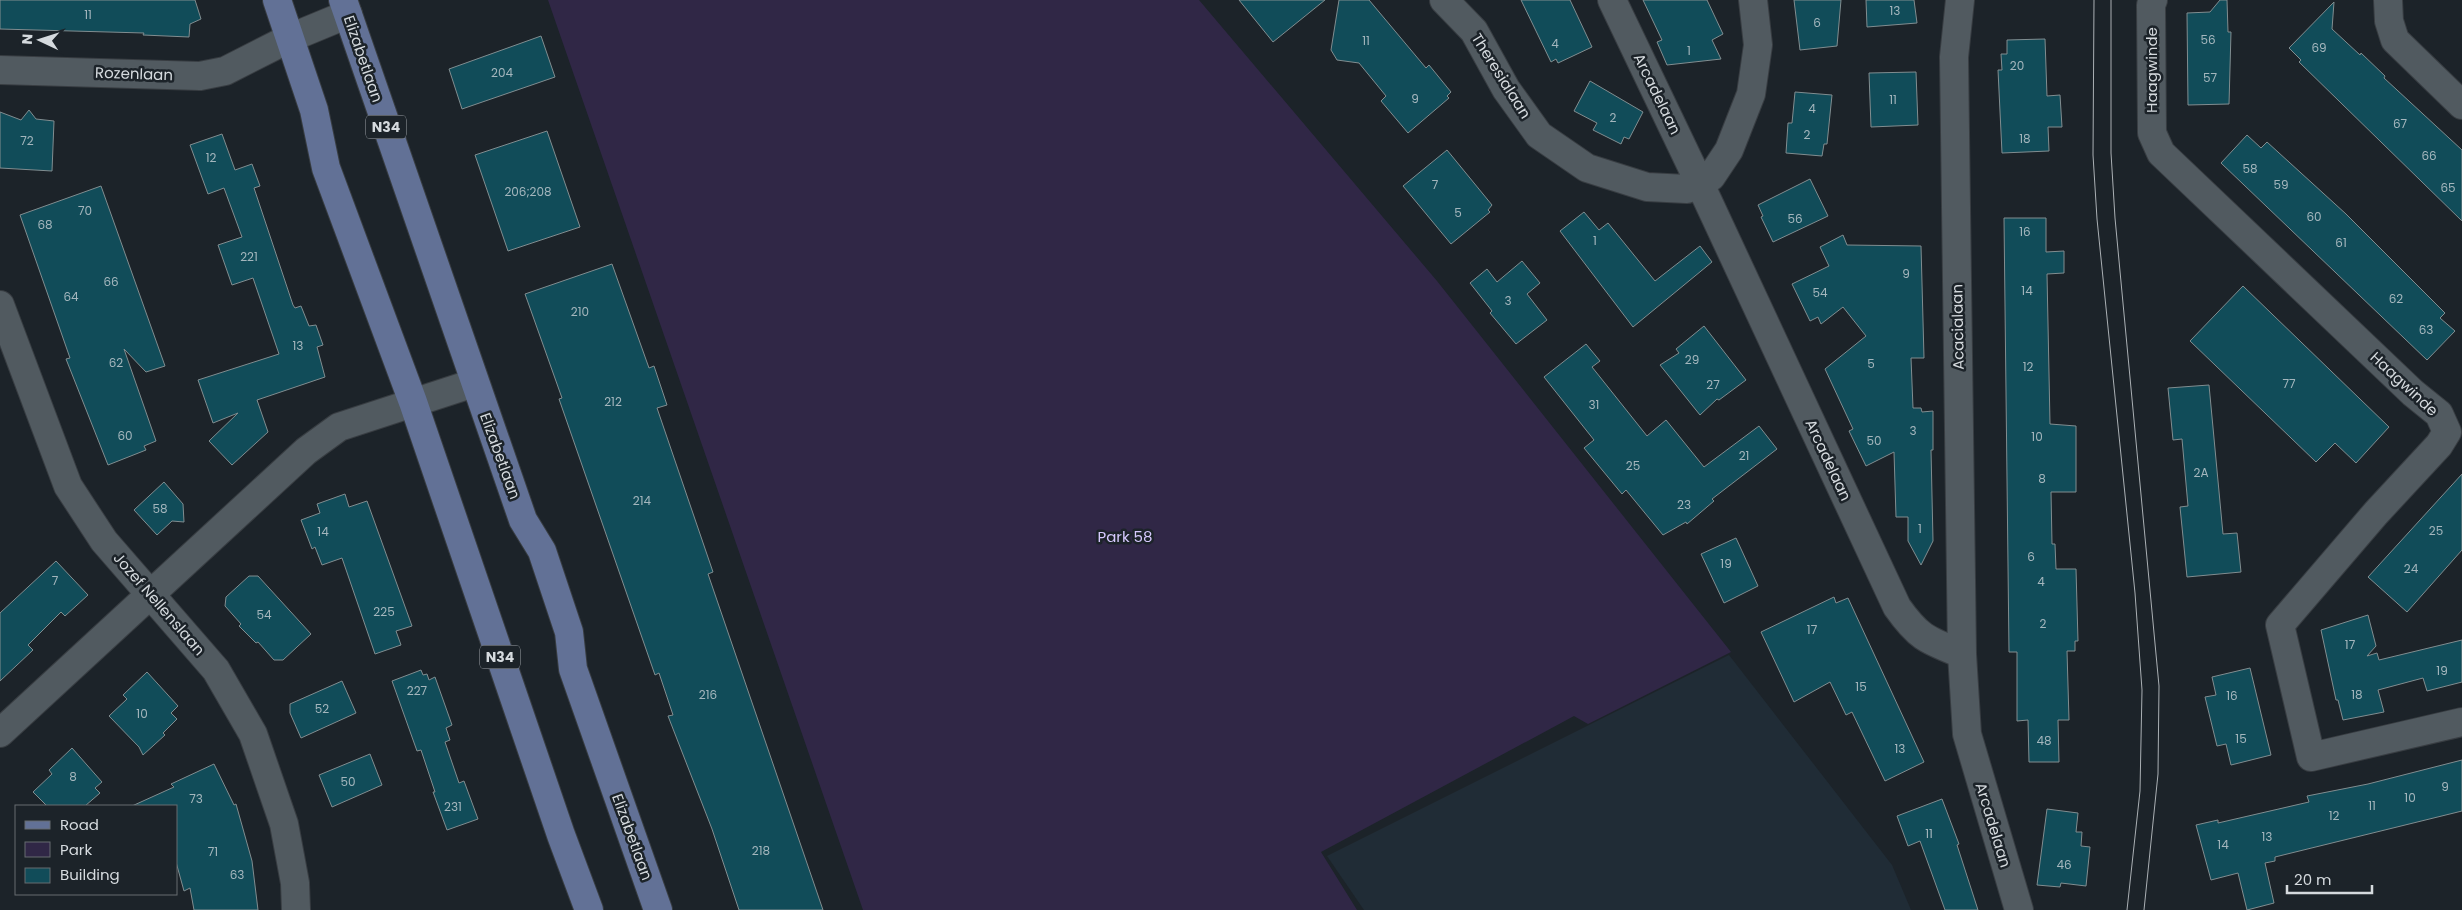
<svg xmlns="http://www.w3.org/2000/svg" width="2462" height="910" font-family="Poppins,sans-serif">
<rect width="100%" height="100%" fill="#1c2329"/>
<path fill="#202c36" d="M 1729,655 L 1892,865 L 1911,910 L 1364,910 L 1327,856 Z"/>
<path fill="#302746" d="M 548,0 L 1199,0 L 1437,281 L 1731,652 L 1588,724 L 1574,716 L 1321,852 L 1357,910 L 863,910 Z"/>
<path fill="#114c59" stroke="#818d90" d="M 0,0 L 195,0 L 201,19 L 190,24 L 189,37 L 143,35 L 144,33 L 0,29 Z
M 1239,0 L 1325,0 L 1273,42 Z
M 1339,0 L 1369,0 L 1426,68 L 1429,65 L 1451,92 L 1447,96 L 1449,98 L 1408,133 L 1381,101 L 1386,96 L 1359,63 L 1337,60 L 1331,50 Z
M 1521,0 L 1570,0 L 1592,47 L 1558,63 L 1556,59 L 1551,62 Z
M 1643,0 L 1707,0 L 1723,34 L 1712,40 L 1721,59 L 1667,65 L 1657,42 L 1662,40 Z
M 1794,0 L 1841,0 L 1837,46 L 1800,50 Z
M 1866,0 L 1914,0 L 1917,23 L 1867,27 Z
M 2220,0 L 2227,0 L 2228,32 L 2231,32 L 2229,104 L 2188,105 L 2187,13 L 2210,12 Z
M 2334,2 L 2332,29 L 2360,55 L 2361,53 L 2385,76 L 2384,78 L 2462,150 L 2462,221 L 2299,62 L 2301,60 L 2289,48 Z
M 541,36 L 555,77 L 462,109 L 449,69 Z
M 2045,39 L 2047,96 L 2060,95 L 2062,127 L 2048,127 L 2049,151 L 2002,153 L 1998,70 L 2002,70 L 2001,54 L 2007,54 L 2007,40 Z
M 1916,72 L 1918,125 L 1871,127 L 1869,73 Z
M 1590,81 L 1643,112 L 1629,139 L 1624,137 L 1621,144 L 1593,130 L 1597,123 L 1574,111 Z
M 1795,92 L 1832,95 L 1827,144 L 1824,144 L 1822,156 L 1786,153 L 1788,123 L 1792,123 Z
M 29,110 L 36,119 L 54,121 L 52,171 L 0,168 L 0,112 L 21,120 Z
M 547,131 L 580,227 L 508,251 L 475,155 Z
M 222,134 L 235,170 L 252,164 L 260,186 L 254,188 L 293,305 L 295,308 L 301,306 L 309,326 L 316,325 L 323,345 L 317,347 L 325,377 L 257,400 L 268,432 L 232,465 L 209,441 L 238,413 L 213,423 L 198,380 L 279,354 L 253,278 L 232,285 L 218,245 L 242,237 L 224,188 L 208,194 L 190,145 Z
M 2247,135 L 2261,148 L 2267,142 L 2346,214 L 2445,313 L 2440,318 L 2455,331 L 2427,360 L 2221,163 Z
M 1447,150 L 1492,205 L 1488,210 L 1490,212 L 1451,244 L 1403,186 Z
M 1810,179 L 1828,216 L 1773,242 L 1761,217 L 1763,216 L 1758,205 Z
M 101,186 L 165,366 L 146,372 L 124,349 L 156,441 L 144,446 L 146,450 L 108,465 L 66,359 L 70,358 L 20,215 Z
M 1584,212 L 1599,230 L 1608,223 L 1655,281 L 1700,246 L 1712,262 L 1633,327 L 1560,231 Z
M 2004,218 L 2046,218 L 2046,252 L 2064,251 L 2064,273 L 2047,274 L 2050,424 L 2076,426 L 2076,492 L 2051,492 L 2052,544 L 2055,544 L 2056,569 L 2076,569 L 2078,641 L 2075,641 L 2075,651 L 2067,651 L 2069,720 L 2058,720 L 2059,762 L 2029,762 L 2028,720 L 2017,721 L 2017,652 L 2009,652 Z
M 1843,235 L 1847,245 L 1921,246 L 1924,358 L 1911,358 L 1913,408 L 1921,408 L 1922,412 L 1933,411 L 1933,450 L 1931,450 L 1933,541 L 1921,565 L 1908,541 L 1908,517 L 1896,517 L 1894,452 L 1866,466 L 1849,431 L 1853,429 L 1825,369 L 1866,336 L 1843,307 L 1821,324 L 1818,317 L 1810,321 L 1792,284 L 1829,266 L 1820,247 Z
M 1522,261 L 1540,283 L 1527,294 L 1547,320 L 1516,344 L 1490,313 L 1492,311 L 1470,283 L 1487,269 L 1497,282 Z
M 612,264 L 649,368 L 654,366 L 667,405 L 657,408 L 713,572 L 708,574 L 823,910 L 739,910 L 712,829 L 668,716 L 673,715 L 659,673 L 655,675 L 559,399 L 562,398 L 525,294 Z
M 2243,286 L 2389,427 L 2356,463 L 2335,443 L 2316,462 L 2190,341 Z
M 1704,326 L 1746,380 L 1719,400 L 1717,399 L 1700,415 L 1660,365 L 1679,353 L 1676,349 Z
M 1586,344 L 1600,361 L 1592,367 L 1647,436 L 1666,420 L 1704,467 L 1759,426 L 1777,449 L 1712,499 L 1714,501 L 1687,524 L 1686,522 L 1663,535 L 1626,490 L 1622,494 L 1584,448 L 1594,440 L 1544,377 Z
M 2209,385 L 2223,534 L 2237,533 L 2241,572 L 2187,577 L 2180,507 L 2188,506 L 2182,439 L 2173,440 L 2168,388 Z
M 2462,474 L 2462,550 L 2407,612 L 2368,577 Z
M 164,482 L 183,504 L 184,522 L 172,521 L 157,535 L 134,510 Z
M 345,494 L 349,507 L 367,501 L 412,626 L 396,631 L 401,645 L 375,654 L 342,558 L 322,565 L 315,547 L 312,549 L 301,520 L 320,513 L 317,504 Z
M 1736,538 L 1758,586 L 1724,603 L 1701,554 Z
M 56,561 L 88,595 L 65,616 L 61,612 L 28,645 L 33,650 L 0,681 L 0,613 Z
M 249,576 L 258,576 L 311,634 L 283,660 L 274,660 L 258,642 L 256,643 L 239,626 L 241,624 L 225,606 L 226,597 Z
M 1834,597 L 1836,603 L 1848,598 L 1924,762 L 1885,781 L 1852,712 L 1846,715 L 1830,682 L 1794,702 L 1761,632 Z
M 2368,615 L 2376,646 L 2367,656 L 2377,653 L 2379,660 L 2462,640 L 2462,682 L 2427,691 L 2423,678 L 2378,690 L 2384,712 L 2343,720 L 2338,700 L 2336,700 L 2321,630 Z
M 2250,668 L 2271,755 L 2231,765 L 2226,744 L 2217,746 L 2205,697 L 2216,695 L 2212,677 Z
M 421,670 L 423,675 L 427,674 L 429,680 L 435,677 L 452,725 L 446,728 L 450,740 L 445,742 L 459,783 L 464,781 L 478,819 L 447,830 L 433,792 L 435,792 L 421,750 L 417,751 L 392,681 Z
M 147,672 L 178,706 L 171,713 L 177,719 L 163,733 L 165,735 L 143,755 L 139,747 L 109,716 L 127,699 L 123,695 Z
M 342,681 L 356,713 L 301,738 L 290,713 L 290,704 Z
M 72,748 L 102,782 L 95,788 L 100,793 L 85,806 L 47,806 L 33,792 L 52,774 L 49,770 Z
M 370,754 L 382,785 L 332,807 L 319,775 Z
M 2462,760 L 2462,811 L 2275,857 L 2275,861 L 2265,863 L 2274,903 L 2247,910 L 2238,873 L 2211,880 L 2196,825 L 2218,820 L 2218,823 L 2309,802 L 2307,796 L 2368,784 Z
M 214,764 L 234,805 L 236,804 L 252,861 L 258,910 L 194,910 L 190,888 L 184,891 L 176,862 L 176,806 L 132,806 L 174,787 L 171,784 Z
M 1942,799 L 1959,844 L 1957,845 L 1978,910 L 1945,910 L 1920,841 L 1908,846 L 1897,816 Z
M 2047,809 L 2078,813 L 2076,832 L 2082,832 L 2081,846 L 2090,847 L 2086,886 L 2061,883 L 2060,887 L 2037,885 Z"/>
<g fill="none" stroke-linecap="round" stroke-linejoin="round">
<defs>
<path id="minor" d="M 1444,0 L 1474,31 L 1506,89 L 1539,135 L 1587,168 L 1647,187 L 1687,189 L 1711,177 L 1729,150 L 1751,94 L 1758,45 L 1753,0
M 1612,0 L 1700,184 L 1897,607 C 1919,638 1927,640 1962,654
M 1960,0 L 1954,57 L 1962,654 L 1967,734 L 2019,910
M 2153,0 L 2151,5 L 2152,133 L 2161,153 L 2413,393 L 2439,414 L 2447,432 L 2439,445 L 2376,513 L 2280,625 L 2311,757 L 2462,722
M 2388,0 L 2389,21 L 2395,40 L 2462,105
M 0,70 L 200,76 L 225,71 L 290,38 L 348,14
M 0,305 L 68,486 L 104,541 L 216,670 L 253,734 L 284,824 L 295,883 L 296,910
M 0,733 L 306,451 L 339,427 L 474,383"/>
<path id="major" d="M 277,0 L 314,110 L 326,168 L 413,402 L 561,835 L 589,910
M 343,0 L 523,520 L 542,551 L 569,632 L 573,669 L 658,910"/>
</defs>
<use href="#minor" stroke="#383d42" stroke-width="30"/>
<use href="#major" stroke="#383d42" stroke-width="30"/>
<use href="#minor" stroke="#515a60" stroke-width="28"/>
<use href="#major" stroke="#627196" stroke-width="28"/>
<path stroke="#abb0b4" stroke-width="1" d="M 2094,0 L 2093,155 L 2097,219 L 2135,593 L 2142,690 L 2140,791 L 2127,910
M 2111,0 L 2111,153 L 2115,218 L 2159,686 L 2158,774 L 2144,910"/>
</g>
<g text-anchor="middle" stroke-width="5" stroke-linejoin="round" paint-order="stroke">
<g font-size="12" fill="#a4b6bd">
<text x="1895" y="15">13</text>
<text x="88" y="19">11</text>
<text x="1817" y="27">6</text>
<text x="2208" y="44">56</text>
<text x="1366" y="45">11</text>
<text x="1555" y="48">4</text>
<text x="2319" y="52">69</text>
<text x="1689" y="55">1</text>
<text x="2017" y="70">20</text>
<text x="502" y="77">204</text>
<text x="2210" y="82">57</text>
<text x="1415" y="103">9</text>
<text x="1893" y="104">11</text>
<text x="1812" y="113">4</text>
<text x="1613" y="122">2</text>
<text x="2400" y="128">67</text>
<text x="1807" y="139">2</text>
<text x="2025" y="143">18</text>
<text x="27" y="145">72</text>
<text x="2429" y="160">66</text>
<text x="211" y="162">12</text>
<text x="2250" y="173">58</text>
<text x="1435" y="189">7</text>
<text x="2281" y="189">59</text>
<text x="2448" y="192">65</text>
<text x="528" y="196">206;208</text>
<text x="85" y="215">70</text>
<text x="1458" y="217">5</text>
<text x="2314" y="221">60</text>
<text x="1795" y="223">56</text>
<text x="45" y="229">68</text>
<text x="2025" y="236">16</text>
<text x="1595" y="245">1</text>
<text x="2341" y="247">61</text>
<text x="249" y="261">221</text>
<text x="1906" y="278">9</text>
<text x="111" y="286">66</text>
<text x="2027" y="295">14</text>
<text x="1820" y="297">54</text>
<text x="71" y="301">64</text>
<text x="2396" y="303">62</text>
<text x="1508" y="305">3</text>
<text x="580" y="316">210</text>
<text x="2426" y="334">63</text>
<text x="298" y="350">13</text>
<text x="1692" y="364">29</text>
<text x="116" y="367">62</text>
<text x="1871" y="368">5</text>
<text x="2028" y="371">12</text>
<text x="2289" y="388">77</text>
<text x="1713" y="389">27</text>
<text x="613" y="406">212</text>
<text x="1594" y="409">31</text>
<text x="1913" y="435">3</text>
<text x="125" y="440">60</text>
<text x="2037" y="441">10</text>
<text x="1874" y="445">50</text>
<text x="1744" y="460">21</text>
<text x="1633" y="470">25</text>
<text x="2201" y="477">2A</text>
<text x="2042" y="483">8</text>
<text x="642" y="505">214</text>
<text x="1684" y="509">23</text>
<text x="160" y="513">58</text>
<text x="1920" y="533">1</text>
<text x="2436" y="535">25</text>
<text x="323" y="536">14</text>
<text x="2031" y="561">6</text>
<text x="1726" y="568">19</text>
<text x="2411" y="573">24</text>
<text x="55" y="585">7</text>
<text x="2041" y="586">4</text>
<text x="384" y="616">225</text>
<text x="264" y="619">54</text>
<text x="2043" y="628">2</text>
<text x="1812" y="634">17</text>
<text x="2350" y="649">17</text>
<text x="2442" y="675">19</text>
<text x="1861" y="691">15</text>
<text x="417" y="695">227</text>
<text x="708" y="699">216</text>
<text x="2357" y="699">18</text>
<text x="2232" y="700">16</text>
<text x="322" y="713">52</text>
<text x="142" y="718">10</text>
<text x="2241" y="743">15</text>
<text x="2044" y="745">48</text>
<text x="1900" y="753">13</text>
<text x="73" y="781">8</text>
<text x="348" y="786">50</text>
<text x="2445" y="791">9</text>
<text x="2410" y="802">10</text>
<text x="196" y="803">73</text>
<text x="2372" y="810">11</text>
<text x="453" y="811">231</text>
<text x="2334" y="820">12</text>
<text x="1929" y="838">11</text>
<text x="2267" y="841">13</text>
<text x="2223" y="849">14</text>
<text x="761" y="855">218</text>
<text x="213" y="856">71</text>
<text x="2064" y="869">46</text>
<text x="237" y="879">63</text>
</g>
<g fill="#1c2329" stroke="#9ea3a8" stroke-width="1">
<rect x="366" y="115.5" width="40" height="23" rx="4"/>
<rect x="480" y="645.5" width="40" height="23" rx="4"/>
</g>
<g font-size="14" font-weight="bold" fill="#d5dade">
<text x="386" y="132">N34</text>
<text x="500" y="662">N34</text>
</g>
<g font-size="15" fill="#d5dade" stroke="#1c2329">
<text transform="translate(363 59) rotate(71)" y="5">Elizabetlaan</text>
<text transform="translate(2152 70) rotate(-90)" y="5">Haagwinde</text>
<text transform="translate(134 74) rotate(2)" y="5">Rozenlaan</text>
<text transform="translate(1501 76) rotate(58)" y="5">Theresialaan</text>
<text transform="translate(1657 94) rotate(64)" y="5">Arcadelaan</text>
<text transform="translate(1958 327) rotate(-91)" y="5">Acacialaan</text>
<text transform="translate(2404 384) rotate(43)" y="5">Haagwinde</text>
<text transform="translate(500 456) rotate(70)" y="5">Elizabetlaan</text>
<text transform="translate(1828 460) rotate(65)" y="5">Arcadelaan</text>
<text transform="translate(159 604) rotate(49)" y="5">Jozef Nellenslaan</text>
<text transform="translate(1993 825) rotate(73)" y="5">Arcadelaan</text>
<text transform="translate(632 837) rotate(70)" y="5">Elizabetlaan</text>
</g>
<g font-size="15" fill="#d6c9fe" stroke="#1c2329">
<text x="1125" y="542">Park 58</text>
</g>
</g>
<rect x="15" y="805" width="162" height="90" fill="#1c2329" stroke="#666c71"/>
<rect x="25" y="821" width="25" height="8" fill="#627196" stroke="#666c71"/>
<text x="60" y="830" font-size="15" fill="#d5dade">Road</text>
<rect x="25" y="842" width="25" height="15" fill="#302746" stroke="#666c71"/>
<text x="60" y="855" font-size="15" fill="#d5dade">Park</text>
<rect x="25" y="868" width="25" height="15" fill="#114c59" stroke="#666c71"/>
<text x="60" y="880" font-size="15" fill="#d5dade">Building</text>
<g transform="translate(40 40) rotate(274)" stroke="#1c2329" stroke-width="4" paint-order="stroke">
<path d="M0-4L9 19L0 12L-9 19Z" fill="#d5dade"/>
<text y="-8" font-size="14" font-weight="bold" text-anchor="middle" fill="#d5dade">N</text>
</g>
<path d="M2287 885v8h85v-8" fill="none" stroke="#d5dade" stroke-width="2.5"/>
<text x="2294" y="885" font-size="15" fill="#d5dade" stroke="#1c2329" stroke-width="4" paint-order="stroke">20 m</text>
</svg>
